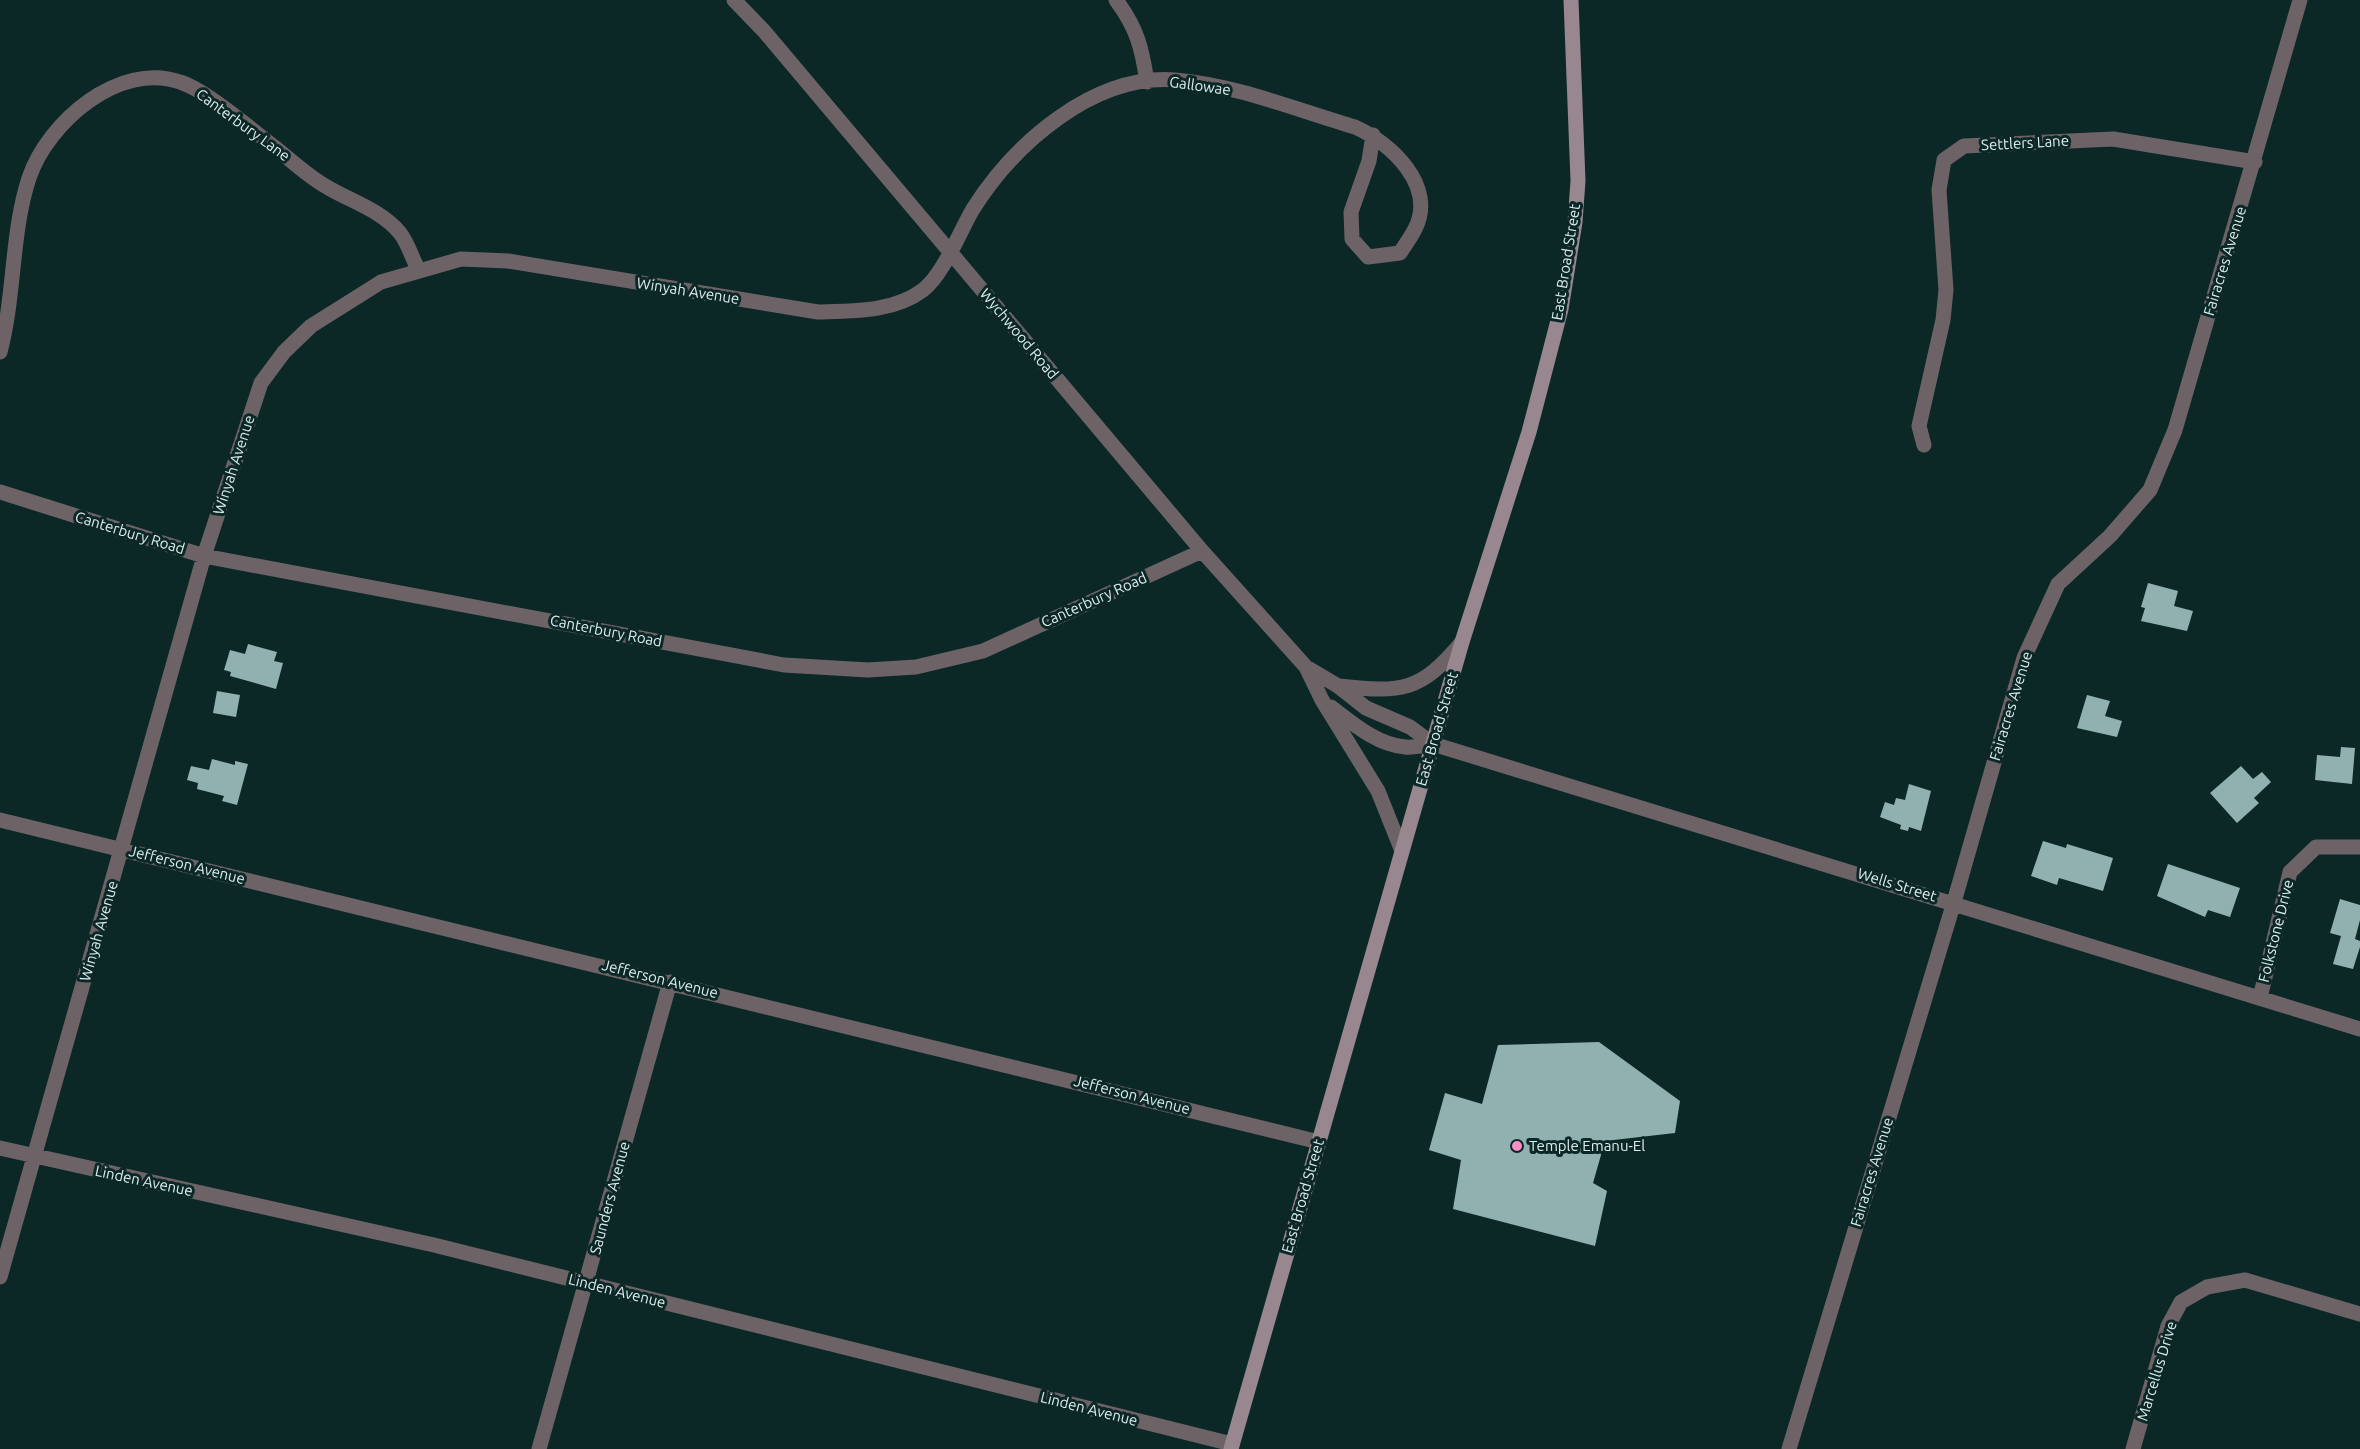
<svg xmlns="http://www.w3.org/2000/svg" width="2360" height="1449" font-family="Ubuntu,sans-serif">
<rect width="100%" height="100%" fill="#0b2827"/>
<path fill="#91b1b0" d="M 2148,583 L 2178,591 L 2174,606 L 2193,611 L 2187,631 L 2141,621 L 2145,608 L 2141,607 Z
M 248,644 L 277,652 L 274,661 L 283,663 L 276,689 L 230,676 L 231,672 L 224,670 L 230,650 L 245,654 Z
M 217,691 L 240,695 L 236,717 L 213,713 Z
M 2087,695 L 2110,701 L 2105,716 L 2122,721 L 2117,737 L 2077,728 Z
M 2341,747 L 2355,748 L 2352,784 L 2315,780 L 2317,755 L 2340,757 Z
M 212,759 L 235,765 L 235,761 L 248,764 L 237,805 L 222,801 L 224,796 L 197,789 L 198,783 L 187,780 L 191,766 L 209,770 Z
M 2241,766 L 2253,779 L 2262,772 L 2271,782 L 2254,798 L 2259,803 L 2237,823 L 2210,793 Z
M 1909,784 L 1931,791 L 1921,831 L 1909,827 L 1908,831 L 1900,829 L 1901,825 L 1880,817 L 1885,802 L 1894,805 L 1896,798 L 1905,800 Z
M 2043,841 L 2066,848 L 2067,844 L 2113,858 L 2103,891 L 2059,878 L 2057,885 L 2031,876 Z
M 2168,864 L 2240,888 L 2230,917 L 2208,910 L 2205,917 L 2157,896 Z
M 2340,899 L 2360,905 L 2360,920 L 2355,939 L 2360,941 L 2360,947 L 2353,969 L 2333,964 L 2341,936 L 2330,933 Z
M 1599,1042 L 1680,1101 L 1675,1133 L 1605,1141 L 1593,1183 L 1607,1191 L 1595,1246 L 1453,1209 L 1461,1160 L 1429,1150 L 1445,1093 L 1482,1104 L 1498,1045 Z"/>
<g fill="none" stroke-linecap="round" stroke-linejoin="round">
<path stroke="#6d6367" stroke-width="15" d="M 734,0 L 764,31 L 1202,551 L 1306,667 L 1322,700 L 1378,791 L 1402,851
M 1116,0 C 1137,28 1142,48 1147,82
M 0,352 C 15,296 11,233 29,178 C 48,122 119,61 180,82 C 206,90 253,131 277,149 C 293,162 309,177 327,187 C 352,202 381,210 400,233 C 408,243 412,258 418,269
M 1924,445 L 1919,426 L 1943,320 L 1946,290 L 1939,190 L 1944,160 L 1964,146 L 2113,139 L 2255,162
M 0,492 L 204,556 L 784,665 L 868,670 L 916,667 L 983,651 L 1202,551
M 1306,667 L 1338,686 L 1366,708 L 1410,727 L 1433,744 L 2360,1029
M 1339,686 C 1402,693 1420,692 1462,642
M 1331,707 C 1352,723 1377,745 1405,747 C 1414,748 1425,745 1433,744
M 0,820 L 1319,1142
M 2260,998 L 2290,872 L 2316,847 L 2360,847
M 0,1148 L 434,1245 L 1232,1444
M 0,1277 L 204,556 L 261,383 L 284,352 L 311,326 L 381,282 L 461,259 L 508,261 L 818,312 C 854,311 894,312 923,290 C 943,275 960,231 973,209 C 1014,144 1093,74 1175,80 C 1236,85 1297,110 1355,127 C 1391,143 1437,186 1415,229 C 1411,237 1405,245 1400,253 L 1368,257 L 1352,239 L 1351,212 L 1369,161 L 1373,135
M 539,1449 L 670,982
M 1789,1449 L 1954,902 L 2024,658 L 2058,584 L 2110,536 L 2150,490 L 2175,430 L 2300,0
M 2133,1449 L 2168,1326 L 2181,1302 L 2207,1287 L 2245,1280 L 2360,1314"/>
<path stroke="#98878e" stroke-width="15" d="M 1231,1449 L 1462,642 L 1529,432 L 1561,309 L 1575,222 L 1578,181 L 1571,0"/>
</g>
<circle fill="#fb8fc5" stroke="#0b2827" stroke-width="2" cx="1517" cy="1146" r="6"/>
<g text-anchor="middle" stroke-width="6" stroke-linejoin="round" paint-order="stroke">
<g font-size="15" fill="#ddeded" stroke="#0b2827">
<text transform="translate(1200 86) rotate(8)" y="5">Gallowae</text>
<text transform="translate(243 125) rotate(36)" y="5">Canterbury Lane</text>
<text transform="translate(2025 143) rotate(-3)" y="5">Settlers Lane</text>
<text transform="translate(2225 261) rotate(-73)" y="5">Fairacres Avenue</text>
<text transform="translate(1566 262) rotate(-81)" y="5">East Broad Street</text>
<text transform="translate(688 291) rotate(9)" y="5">Winyah Avenue</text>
<text transform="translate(1019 334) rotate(50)" y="5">Wychwood Road</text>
<text transform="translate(234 465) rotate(-72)" y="5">Winyah Avenue</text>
<text transform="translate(130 533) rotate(17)" y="5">Canterbury Road</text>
<text transform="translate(1094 600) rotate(-24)" y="5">Canterbury Road</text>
<text transform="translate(606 631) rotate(11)" y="5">Canterbury Road</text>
<text transform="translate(2011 706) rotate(-73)" y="5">Fairacres Avenue</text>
<text transform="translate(1437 729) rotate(-74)" y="5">East Broad Street</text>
<text transform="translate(187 865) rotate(14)" y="5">Jefferson Avenue</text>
<text transform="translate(1897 885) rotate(17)" y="5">Wells Street</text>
<text transform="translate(99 931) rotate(-74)" y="5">Winyah Avenue</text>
<text transform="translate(2276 931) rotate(-76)" y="5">Folkstone Drive</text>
<text transform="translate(660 979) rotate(14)" y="5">Jefferson Avenue</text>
<text transform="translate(1132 1095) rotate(14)" y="5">Jefferson Avenue</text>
<text transform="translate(1872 1172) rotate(-73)" y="5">Fairacres Avenue</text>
<text transform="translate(144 1181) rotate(12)" y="5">Linden Avenue</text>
<text transform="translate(1303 1196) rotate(-74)" y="5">East Broad Street</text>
<text transform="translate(610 1198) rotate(-75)" y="5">Saunders Avenue</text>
<text transform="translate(617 1291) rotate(14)" y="5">Linden Avenue</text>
<text transform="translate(2157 1371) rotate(-73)" y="5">Marcellus Drive</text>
<text transform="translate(1089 1409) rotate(14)" y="5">Linden Avenue</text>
</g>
<g font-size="15" fill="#ddeded" stroke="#0b2827" text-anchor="start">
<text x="1529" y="1151">Temple Emanu-El</text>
</g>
</g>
</svg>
